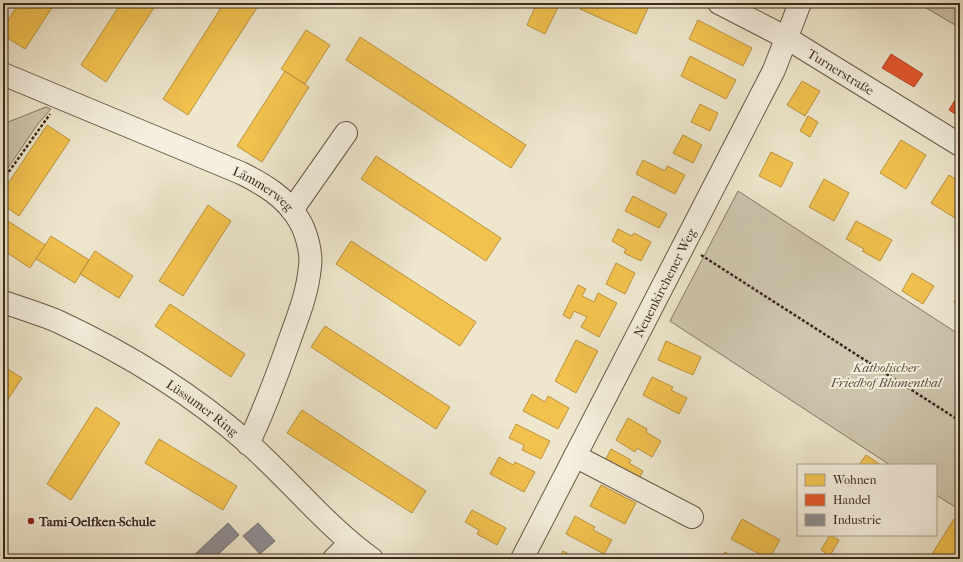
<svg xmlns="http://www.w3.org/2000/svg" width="963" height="562" font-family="'IM FELL French Canon',serif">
<rect width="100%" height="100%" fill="#eee7cd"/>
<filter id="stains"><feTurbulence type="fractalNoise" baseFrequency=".005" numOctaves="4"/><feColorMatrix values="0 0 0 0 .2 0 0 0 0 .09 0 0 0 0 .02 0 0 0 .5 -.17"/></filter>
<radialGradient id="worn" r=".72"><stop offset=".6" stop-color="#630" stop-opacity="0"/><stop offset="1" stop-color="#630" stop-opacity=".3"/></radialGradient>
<path fill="#cfc7af" stroke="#847966" d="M 918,3 L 960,3 L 960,28 Z
M 46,107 L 51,109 L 38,124 L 3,175 L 3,124 Z
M 738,191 L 960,335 L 960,510 L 936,495 L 936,465 L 890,465 L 670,321 Z"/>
<path fill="#f2c14e" stroke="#bb943f" d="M 19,3 L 55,3 L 25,49 L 3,35 L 3,28 Z
M 121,3 L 157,3 L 106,82 L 81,65 Z
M 224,3 L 260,3 L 188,115 L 163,99 Z
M 537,3 L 560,3 L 545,34 L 527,25 Z
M 583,3 L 643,3 L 649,6 L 636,34 L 580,9 Z
M 698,20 L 752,48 L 743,66 L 689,39 Z
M 306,30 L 330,45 L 305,84 L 281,69 Z
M 360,37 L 526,145 L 511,168 L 346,60 Z
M 690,56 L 736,80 L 726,99 L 681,76 Z
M 285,71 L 309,87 L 262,162 L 237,146 Z
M 802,81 L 820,91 L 805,116 L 787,105 Z
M 700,104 L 718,113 L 710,131 L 691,122 Z
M 808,116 L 818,122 L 810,137 L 800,131 Z
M 47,125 L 70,140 L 19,216 L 3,205 L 3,191 Z
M 683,135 L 702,145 L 693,163 L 673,153 Z
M 901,140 L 926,155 L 906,189 L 880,173 Z
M 771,152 L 793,163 L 781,187 L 759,176 Z
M 376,156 L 501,238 L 486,261 L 361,179 Z
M 643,160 L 665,171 L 667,166 L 685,175 L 675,194 L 636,174 Z
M 949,175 L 960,182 L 960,210 L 955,218 L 931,203 Z
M 824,179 L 849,193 L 834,221 L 809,207 Z
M 633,196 L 667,214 L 659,228 L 625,211 Z
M 208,205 L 231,221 L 183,296 L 159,281 Z
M 8,221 L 45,245 L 30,268 L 3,250 L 3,229 Z
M 856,221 L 892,240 L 880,261 L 862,251 L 864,249 L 846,239 Z
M 618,229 L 632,236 L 634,233 L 651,242 L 641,261 L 624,253 L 626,249 L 612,241 Z
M 51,236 L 89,260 L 75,283 L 36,259 Z
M 351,241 L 476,322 L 460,346 L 336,264 Z
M 95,251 L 133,276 L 119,298 L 80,274 Z
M 616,263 L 635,273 L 625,294 L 606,284 Z
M 912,273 L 934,286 L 923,304 L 902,291 Z
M 578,285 L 586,289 L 582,296 L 594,302 L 598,293 L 617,303 L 599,337 L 581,327 L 587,317 L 574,311 L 570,319 L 563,315 Z
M 960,291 L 960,305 L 954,302 Z
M 170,304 L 245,354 L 231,377 L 155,326 Z
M 325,326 L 450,407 L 436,429 L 311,347 Z
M 576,340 L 598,351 L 576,393 L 555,381 Z
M 666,341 L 701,357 L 693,375 L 658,360 Z
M 3,366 L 22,378 L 3,407 Z
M 652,377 L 673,387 L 671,390 L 687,398 L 679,414 L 643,395 Z
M 532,394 L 545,402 L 548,396 L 569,408 L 558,429 L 523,411 Z
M 96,407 L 120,423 L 71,500 L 47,484 Z
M 302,410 L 426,491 L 412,513 L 287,433 Z
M 628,418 L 647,429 L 646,432 L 661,441 L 652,457 L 637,448 L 635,452 L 616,440 Z
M 516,424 L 550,441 L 541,459 L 522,450 L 524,445 L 509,438 Z
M 159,439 L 237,486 L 223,510 L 145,463 Z
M 611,449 L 631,460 L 629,463 L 643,471 L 635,486 L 601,468 Z
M 866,455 L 881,465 L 859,465 Z
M 499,457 L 513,465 L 515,462 L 535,472 L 524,492 L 490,474 Z
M 601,485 L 636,503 L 625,524 L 590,506 Z
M 472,510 L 506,528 L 497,545 L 477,534 L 479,530 L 465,522 Z
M 575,516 L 595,527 L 593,530 L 612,540 L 604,554 L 566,534 Z
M 742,519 L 780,540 L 769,559 L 731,539 Z
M 954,519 L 960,523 L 960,559 L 929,559 Z
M 830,535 L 839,540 L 830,556 L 821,550 Z
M 563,551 L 577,559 L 559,559 Z
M 725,552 L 737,559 L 721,559 Z"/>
<path fill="#e4572e" stroke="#b14a29" d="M 891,54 L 923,74 L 914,87 L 882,68 Z
M 958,95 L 960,96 L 960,117 L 949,110 Z"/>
<path fill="#8d8d92" stroke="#74706f" d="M 228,523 L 239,535 L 213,559 L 190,559 Z
M 258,523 L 275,541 L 260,554 L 243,536 Z"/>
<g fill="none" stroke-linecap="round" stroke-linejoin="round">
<defs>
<g id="minor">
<path id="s1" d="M 719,3 L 785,37 L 960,145"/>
<path id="s2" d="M 3,74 L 241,173 C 263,184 286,197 299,220 C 306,231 312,253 310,266 C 308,291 299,314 291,336 C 278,373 265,409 248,444"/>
<path d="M 292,210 L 346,133"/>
<path id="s3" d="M 3,302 C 21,308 40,314 57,321 C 126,353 191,393 248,443 C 291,481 326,526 372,559"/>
<path d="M 575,456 L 692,517"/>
<path d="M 334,559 L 350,543"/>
<path id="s4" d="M 522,559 L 774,70 L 800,3"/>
</g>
</defs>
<use href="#minor" stroke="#675a48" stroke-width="24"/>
<path stroke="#3a2b1c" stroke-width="2.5" stroke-dasharray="3 2" stroke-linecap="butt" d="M 3,180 L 50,114
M 701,255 L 960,421"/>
<use href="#minor" stroke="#f4efde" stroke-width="22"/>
</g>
<circle fill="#8f2418" stroke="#f4efde" stroke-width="1.5" cx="31" cy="521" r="4"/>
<g text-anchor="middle" stroke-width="4" stroke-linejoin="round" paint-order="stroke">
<g font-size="13" fill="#3a2b1c" stroke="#f4efde">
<text dy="5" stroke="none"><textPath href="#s1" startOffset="140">Turnerstraße</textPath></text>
<text dy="5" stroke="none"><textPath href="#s2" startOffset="285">Lämmerweg</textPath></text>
<text dy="5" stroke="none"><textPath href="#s4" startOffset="311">Neuenkirchener Weg</textPath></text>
<text dy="5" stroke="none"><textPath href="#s3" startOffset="227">Lüssumer Ring</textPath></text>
</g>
<g font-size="13" font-style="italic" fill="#5f5241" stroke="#f4efde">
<text x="886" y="372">Katholischer<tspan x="886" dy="15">Friedhof Blumenthal</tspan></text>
</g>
<g font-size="13" font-weight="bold" fill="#3a2b1c" stroke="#f4efde" text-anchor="start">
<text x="39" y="526">Tami-Oelfken-Schule</text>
</g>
</g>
<rect width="963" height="562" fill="none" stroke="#eee7cd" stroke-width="16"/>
<rect x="4" y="4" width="955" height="554" fill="none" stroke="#3a2b1c" stroke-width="2"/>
<rect x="8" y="8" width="947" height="546" fill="none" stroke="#3a2b1c"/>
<rect x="797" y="464" width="140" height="72" fill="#f4efde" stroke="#aaa190"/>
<rect x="805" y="474" width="20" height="12" fill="#f2c14e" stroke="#aaa190"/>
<text x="833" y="484" font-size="12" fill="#3a2b1c">Wohnen</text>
<rect x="805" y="494" width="20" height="12" fill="#e4572e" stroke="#aaa190"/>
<text x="833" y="504" font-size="12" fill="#3a2b1c">Handel</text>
<rect x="805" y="514" width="20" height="12" fill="#8d8d92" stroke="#aaa190"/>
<text x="833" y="524" font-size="12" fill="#3a2b1c">Industrie</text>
<rect width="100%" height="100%" filter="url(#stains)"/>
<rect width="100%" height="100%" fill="url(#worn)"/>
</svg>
